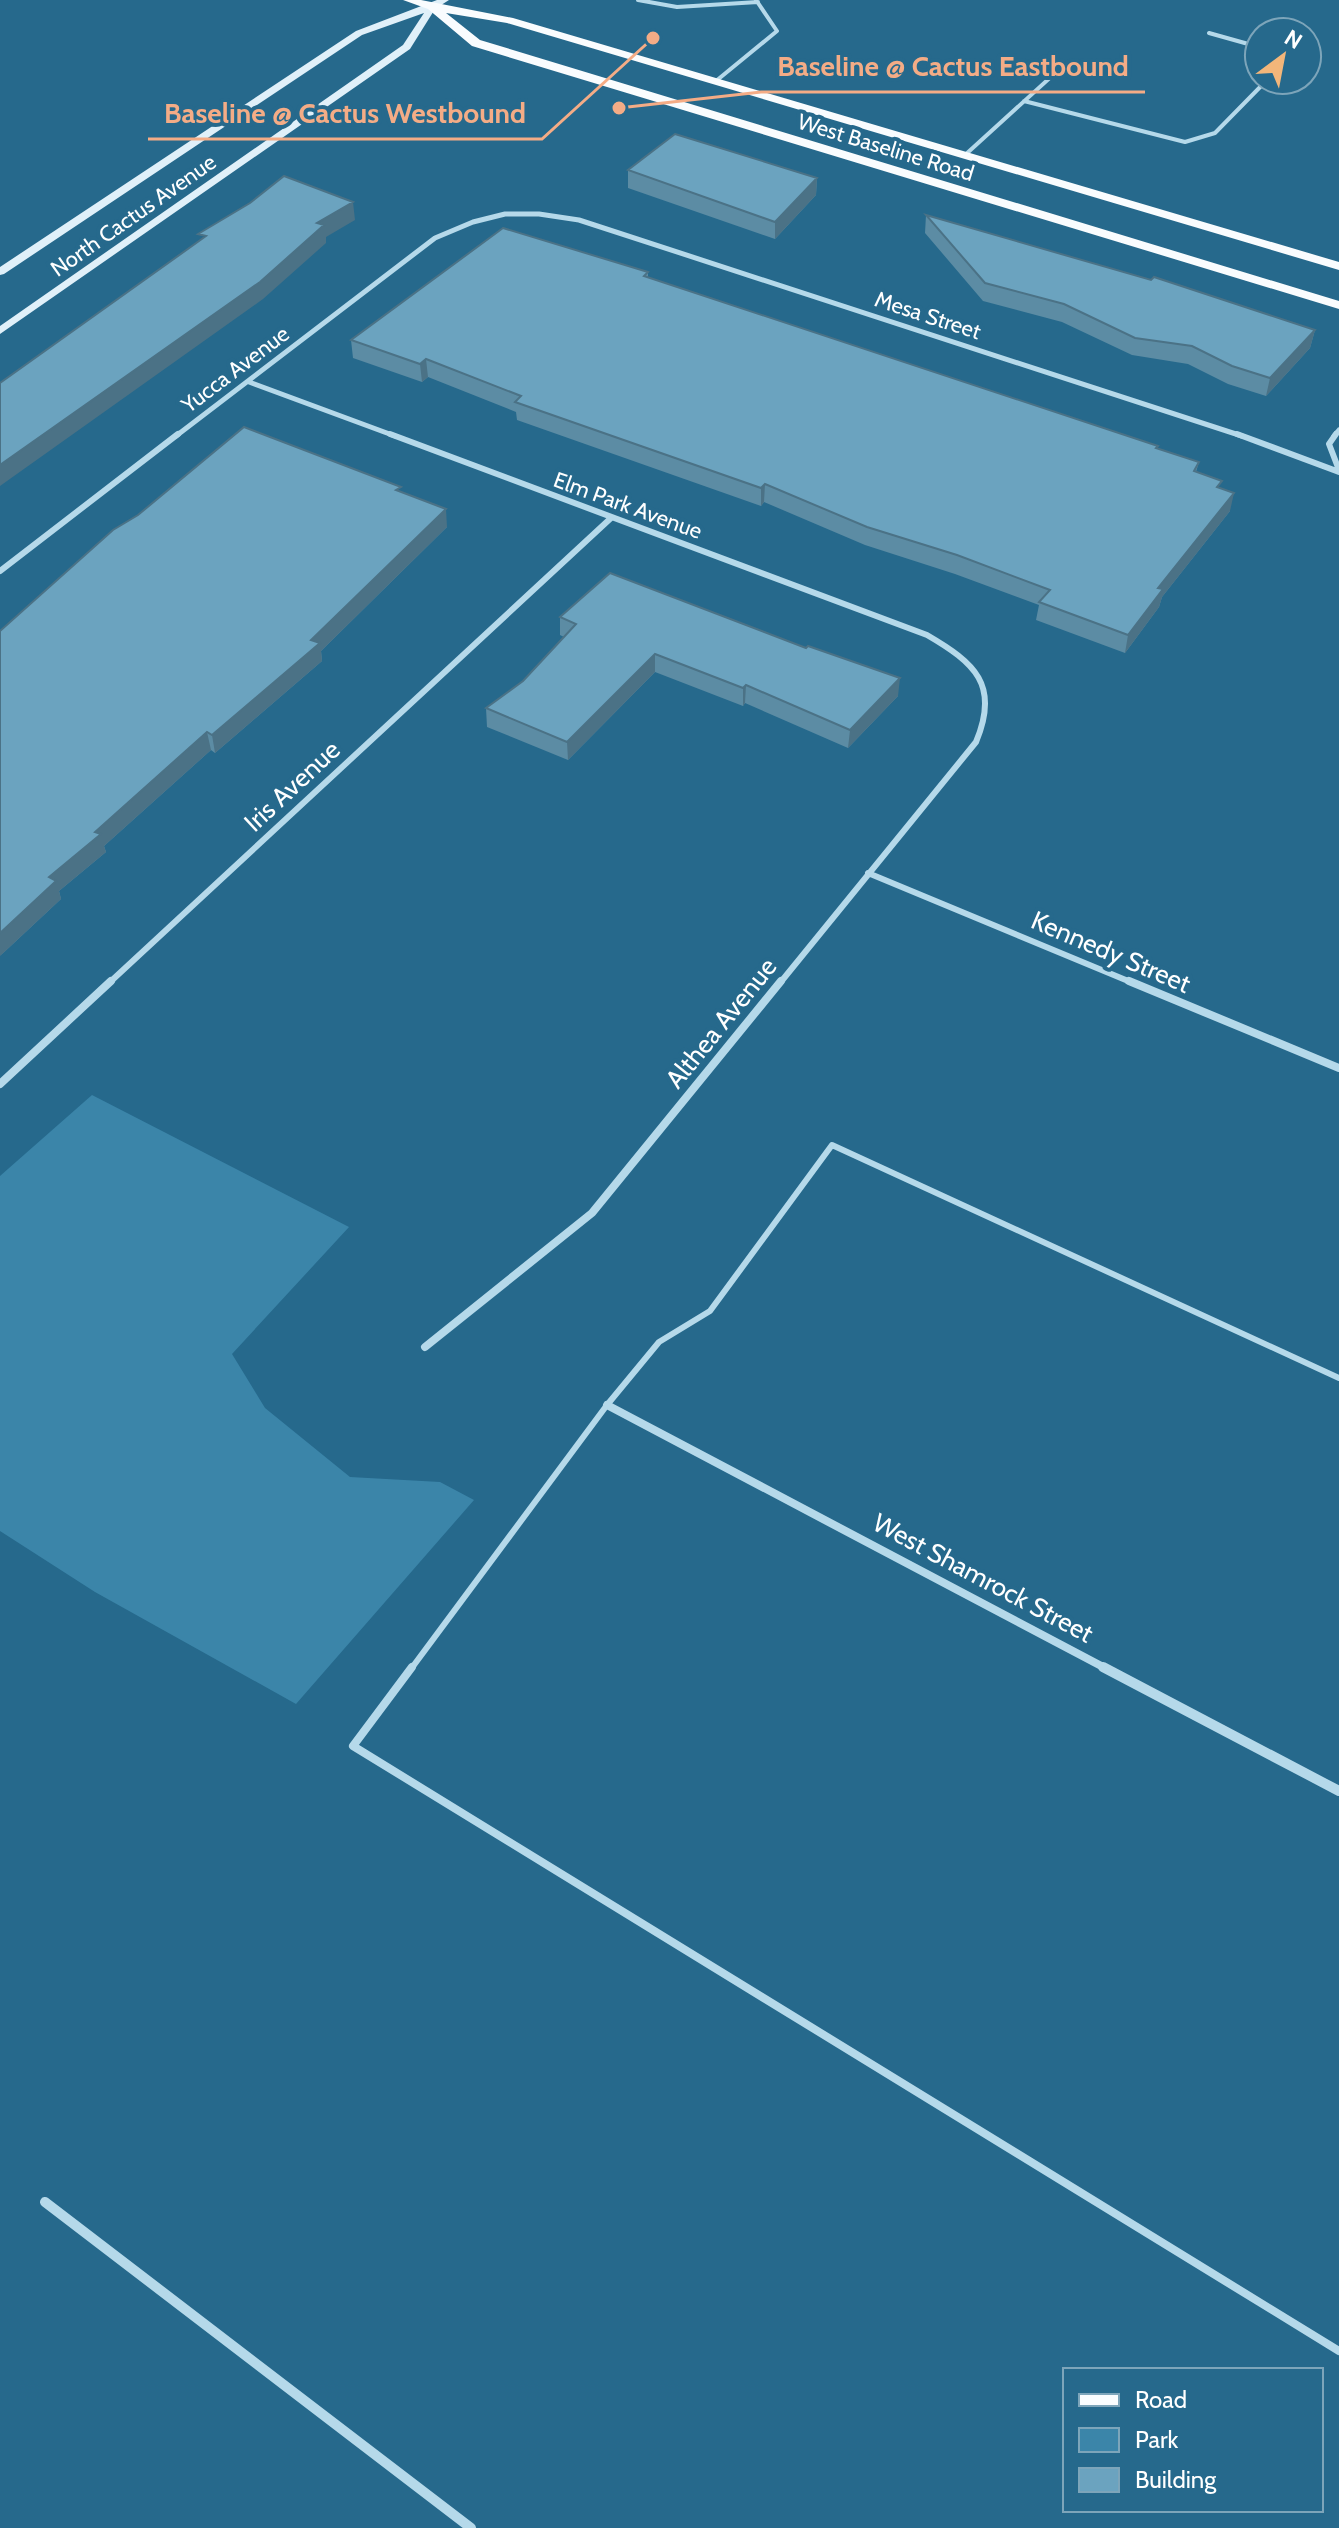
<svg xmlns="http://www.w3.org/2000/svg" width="1339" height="2528" font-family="Cabin,sans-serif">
<rect width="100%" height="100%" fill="#26698c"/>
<path fill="#3b85a9" d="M 92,1095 L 349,1227 L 232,1354 L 265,1408 L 350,1477 L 440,1482 L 474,1500 L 296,1704 L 95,1592 L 0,1531 L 0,1176 Z"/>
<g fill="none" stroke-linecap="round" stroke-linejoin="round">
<path stroke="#b5d9ea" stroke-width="4" d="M 638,0 L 677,7 L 758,2
M 1209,33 L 1259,47
M 716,81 L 777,31 L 756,0
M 1024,101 L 1185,142 L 1215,133 L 1267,80
M 965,155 L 1064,65"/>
<path stroke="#b5d9ea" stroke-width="6" d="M 411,1669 L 607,1405 L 659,1342 L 710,1311 L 832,1145 L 1339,1378"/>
<path stroke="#b5d9ea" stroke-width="8" d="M 412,1667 L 353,1746 L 1339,2351"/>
<path stroke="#b5d9ea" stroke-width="5" d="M 249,382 L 395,436
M 176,436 L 435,238 L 473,222 L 505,214 L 539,214 L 579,220 L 1242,436
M 1334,436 L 1339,430"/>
<path stroke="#b5d9ea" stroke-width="6" d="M 390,434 L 927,635 C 975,663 1000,685 976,742 L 780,983
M 1237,434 L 1339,472
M 1336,434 L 1329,444 L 1339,470
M 0,571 L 178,434
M 868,873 L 1133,983
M 109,983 L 611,518"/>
<path stroke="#b5d9ea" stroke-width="8" d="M 1129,981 L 1339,1068
M 0,1084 L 111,981
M 425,1347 L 592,1213 L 781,981
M 607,1405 L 1107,1669"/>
<path stroke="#b5d9ea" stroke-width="10" d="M 1103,1667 L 1339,1791
M 45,2202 L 471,2528"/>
<path fill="#e0f0f9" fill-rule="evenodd" d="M 437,0 L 449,0 L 435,9 L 410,49 L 0,334 L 0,326 L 403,45 L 424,13 L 362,35 L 4,274 L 0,275 L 0,267 L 356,31 Z"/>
<path fill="#f9fcfe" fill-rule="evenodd" d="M 403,0 L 421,0 L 513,18 L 1339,262 L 1339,270 L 507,23 L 446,13 L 480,40 L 1339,301 L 1339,309 L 472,46 L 428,9 Z"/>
</g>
<path fill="#5c8ca4" d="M 628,170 L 817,178 L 816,195 L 775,239 L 628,188 Z
M 926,215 L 1315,330 L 1310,348 L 1266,396 L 1228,384 L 1188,364 L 1132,355 L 1062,322 L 983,301 L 925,233 Z
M 648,272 L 648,277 L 1158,446 L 1157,448 L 1199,462 L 1196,472 L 1220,488 L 1230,511 L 1162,597 L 1159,607 L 1125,653 L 1036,620 L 1039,605 L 955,574 L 865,545 L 764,502 L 761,506 L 517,420 L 516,412 L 428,377 L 422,382 L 353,358 L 351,340 Z
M 401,492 L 447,527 L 321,651 L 322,661 L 215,753 L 211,750 L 104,846 L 106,852 L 59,891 L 61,899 L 0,956 Z
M 560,617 L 898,696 L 848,748 L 745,703 L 743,706 L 655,672 L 568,760 L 487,727 L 486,708 L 523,681 L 564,637 L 560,635 Z"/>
<path fill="#4b7286" d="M 817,178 L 816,195 L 775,239 L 775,222 Z
M 353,202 L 355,220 L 326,237 L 326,243 L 263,299 L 0,486 L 0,465 L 317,223 Z
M 1315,330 L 1310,348 L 1266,396 L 1270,378 Z
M 426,359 L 428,377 L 422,382 L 420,364 Z
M 765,484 L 764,502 L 761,506 L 761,488 Z
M 1234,493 L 1230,511 L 1162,597 L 1159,607 L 1125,653 L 1128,635 L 1158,588 Z
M 446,509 L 447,527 L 321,651 L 322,661 L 215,753 L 212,735 Z
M 655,654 L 655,672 L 568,760 L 567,742 Z
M 900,678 L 898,696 L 848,748 L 850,730 Z
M 746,685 L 745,703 L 743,706 L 743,688 Z
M 207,732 L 211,750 L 104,846 L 106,852 L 59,891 L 61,899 L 0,956 L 0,933 L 49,877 L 95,832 Z"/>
<path fill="#6ba3bf" stroke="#4b7286" stroke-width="2" d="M 675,134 L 817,178 L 775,222 L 628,170 Z
M 284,176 L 353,202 L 317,223 L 324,225 L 260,282 L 0,465 L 0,383 L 206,236 L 198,234 L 250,203 Z
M 926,215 L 1151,280 L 1154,277 L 1315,330 L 1270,378 L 1232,366 L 1192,346 L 1135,338 L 1064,304 L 985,283 Z
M 503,228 L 648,272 L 644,276 L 1158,446 L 1156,448 L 1199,462 L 1194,471 L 1222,481 L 1217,487 L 1234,493 L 1158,588 L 1163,589 L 1128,635 L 1039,602 L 1050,590 L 957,555 L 867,527 L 765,484 L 761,488 L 515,402 L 521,396 L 426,359 L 420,364 L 351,340 Z
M 244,427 L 401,487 L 396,490 L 446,509 L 311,640 L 320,643 L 212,735 L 207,732 L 95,832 L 101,834 L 49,877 L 56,881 L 0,933 L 0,631 L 113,530 L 138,515 Z
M 610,573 L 806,648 L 808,646 L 900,678 L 850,730 L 746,685 L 743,688 L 655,654 L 567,742 L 486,708 L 523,681 L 576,624 L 560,617 Z"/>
<g text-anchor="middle" stroke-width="8" stroke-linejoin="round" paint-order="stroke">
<g font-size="22" fill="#fff" stroke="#26698c">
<text transform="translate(886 147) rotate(17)" y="8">West Baseline Road</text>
<text transform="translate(133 215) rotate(-35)" y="8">North Cactus Avenue</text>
<text transform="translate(928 315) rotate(18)" y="8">Mesa Street</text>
<text transform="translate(235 369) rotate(-37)" y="8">Yucca Avenue</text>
<text transform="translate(628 505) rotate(20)" y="8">Elm Park Avenue</text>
</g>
<g font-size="26" fill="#fff" stroke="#26698c">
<text transform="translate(292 786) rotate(-43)" y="9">Iris Avenue</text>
<text transform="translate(1111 952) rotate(23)" y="9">Kennedy Street</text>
<text transform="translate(721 1023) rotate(-51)" y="9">Althea Avenue</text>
<text transform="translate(983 1578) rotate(28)" y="9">West Shamrock Street</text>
</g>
</g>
<path fill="none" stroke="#f4ac86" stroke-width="3" d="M619 108L761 92H1145M653 38L542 139H148"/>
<g fill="#f4ac86" stroke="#26698c" stroke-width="3">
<circle cx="619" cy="108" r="8"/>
<circle cx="653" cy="38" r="8"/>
</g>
<g font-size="28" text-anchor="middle" font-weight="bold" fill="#f4ac86" stroke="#26698c" stroke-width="8" stroke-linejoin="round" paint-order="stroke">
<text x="953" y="76">Baseline @ Cactus Eastbound</text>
<text x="345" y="123">Baseline @ Cactus Westbound</text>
</g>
<rect x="1063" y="2368" width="260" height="144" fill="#26698c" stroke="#7da5ba" stroke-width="2"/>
<rect x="1079" y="2394" width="40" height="12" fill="#f9fcfe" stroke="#7da5ba" stroke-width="2"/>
<text x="1135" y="2408" font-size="24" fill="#ffffff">Road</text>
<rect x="1079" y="2428" width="40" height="24" fill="#3b85a9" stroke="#7da5ba" stroke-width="2"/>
<text x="1135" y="2448" font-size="24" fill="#ffffff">Park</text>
<rect x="1079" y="2468" width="40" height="24" fill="#6ba3bf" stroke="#7da5ba" stroke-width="2"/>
<text x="1135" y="2488" font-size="24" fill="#ffffff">Building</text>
<g transform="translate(1283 56) rotate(32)"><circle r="38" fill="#26698c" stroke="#7da5ba" stroke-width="2"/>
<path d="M0-6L14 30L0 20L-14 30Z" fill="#f3b67a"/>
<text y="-12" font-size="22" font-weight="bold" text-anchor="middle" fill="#ffffff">N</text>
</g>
</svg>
